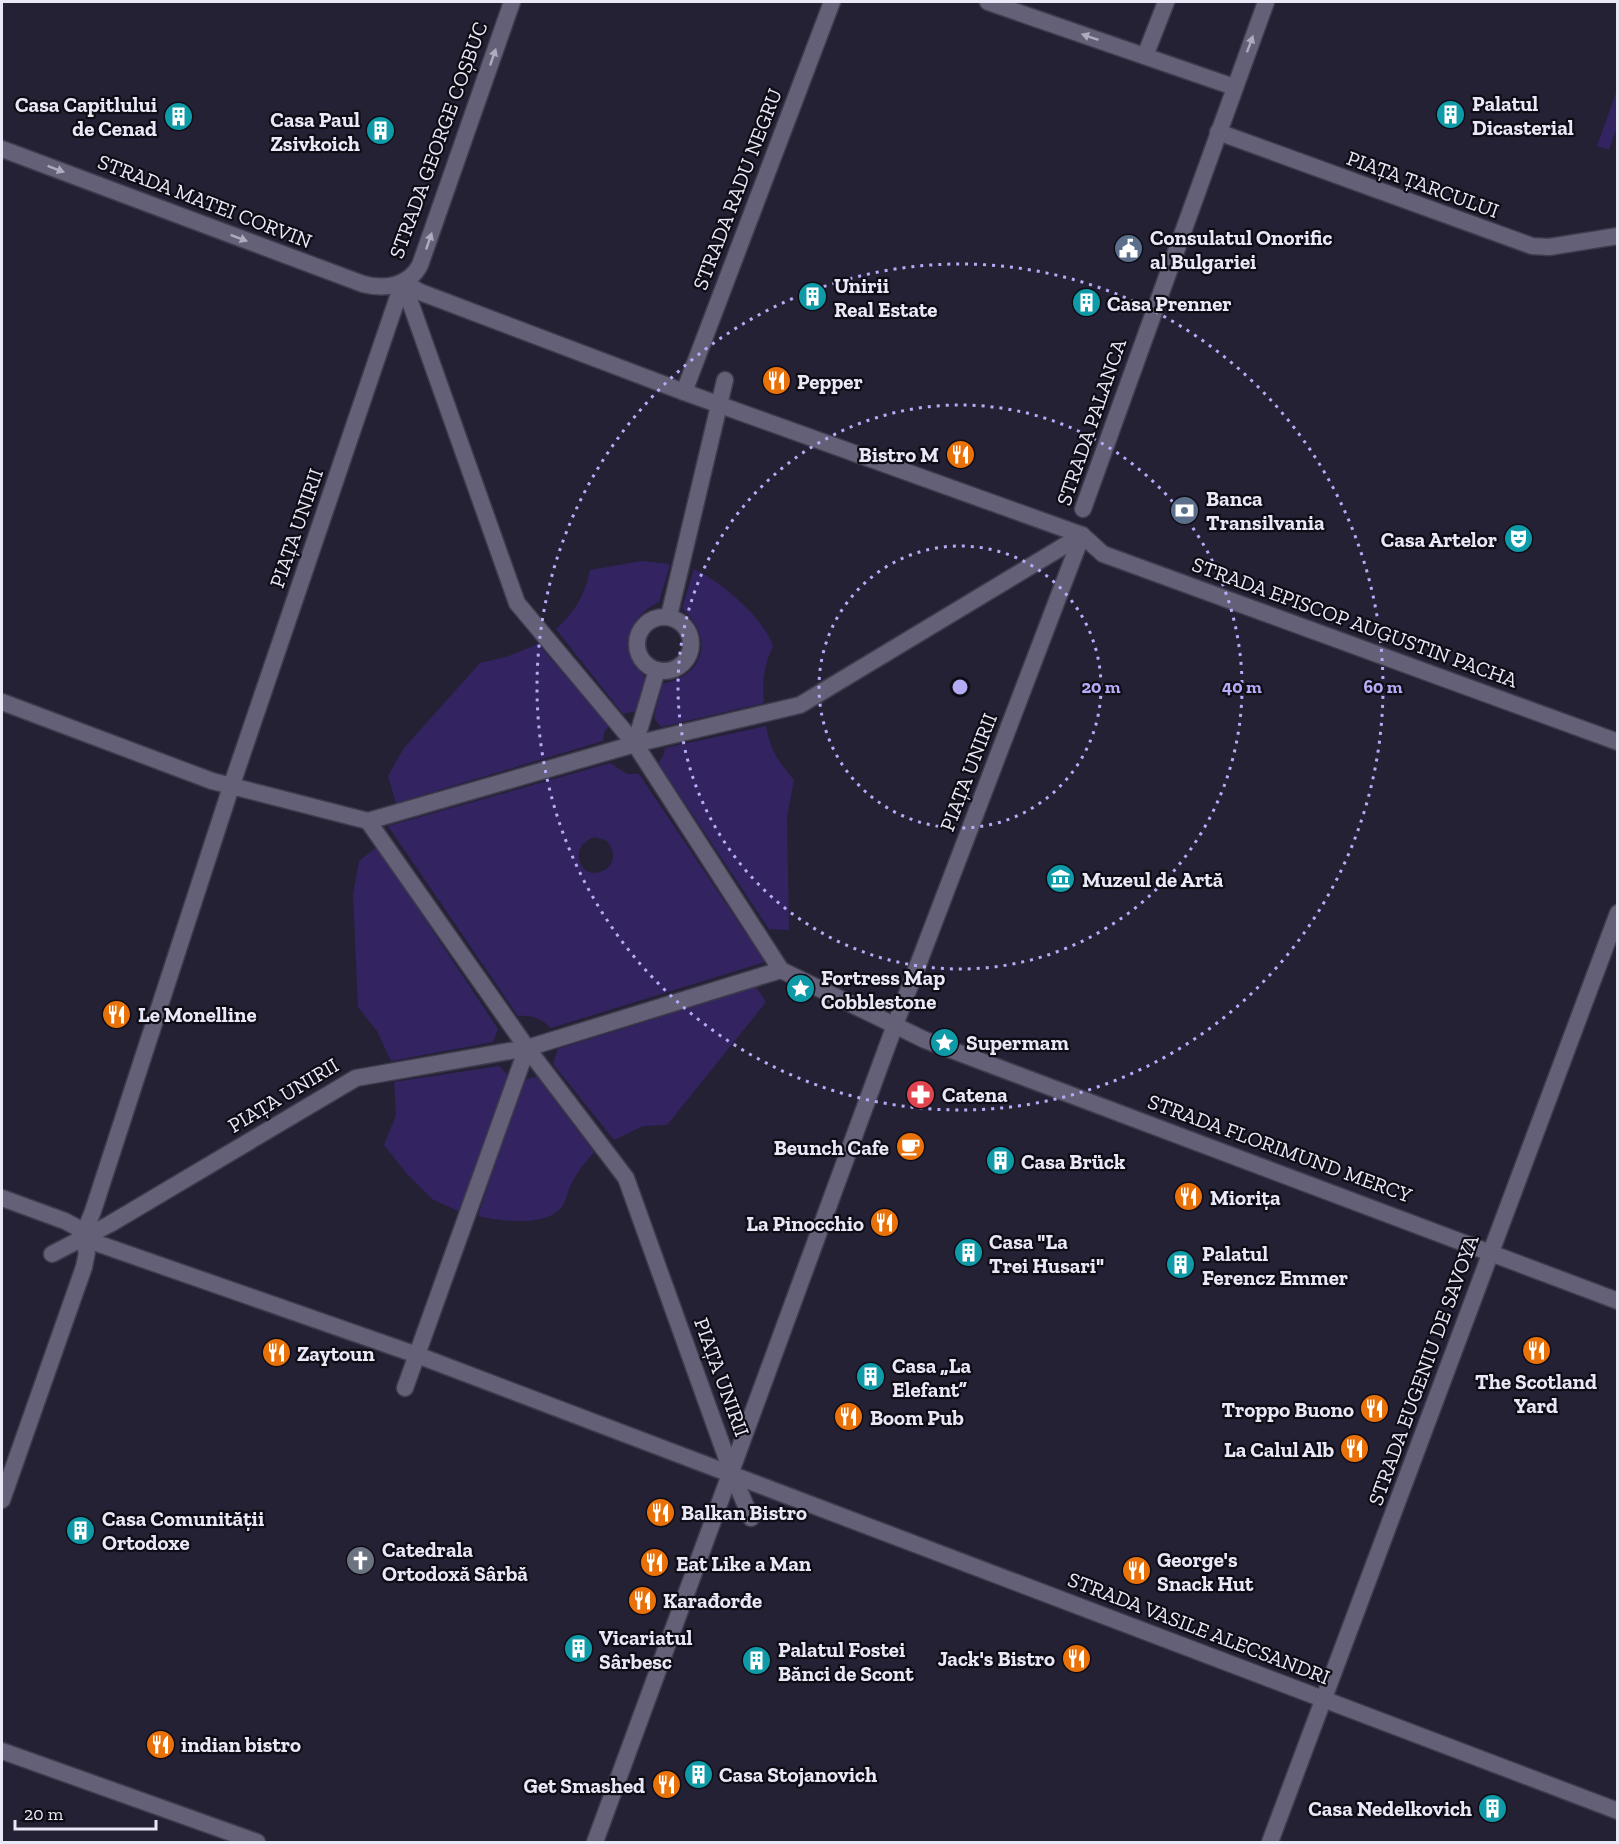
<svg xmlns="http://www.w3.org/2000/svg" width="1619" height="1844" viewBox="0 0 1619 1844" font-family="'Zilla Slab',serif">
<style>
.green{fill:#332361;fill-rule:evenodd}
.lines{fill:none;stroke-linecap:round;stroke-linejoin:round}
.pedestrian-casing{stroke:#3e3b4c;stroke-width:19}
.minor-casing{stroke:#3e3b4c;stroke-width:19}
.pedestrian{stroke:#636077;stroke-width:16}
.minor{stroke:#636077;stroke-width:16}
.oneway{fill:#adabbd}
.ring{fill:none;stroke:#b5acf8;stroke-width:3;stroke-dasharray:3 6}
.labels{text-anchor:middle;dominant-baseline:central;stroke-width:4.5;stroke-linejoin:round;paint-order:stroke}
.poi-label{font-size:21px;font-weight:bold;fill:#e9e8f6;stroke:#0e0c15;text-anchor:start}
.street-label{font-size:21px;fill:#e9e8f6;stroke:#0e0c15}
.centre{fill:#b5acf8;stroke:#0e0c15;stroke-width:3}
.ring-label{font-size:18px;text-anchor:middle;font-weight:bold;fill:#b5acf8;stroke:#0e0c15;stroke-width:4.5;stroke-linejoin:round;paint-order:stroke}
</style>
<rect width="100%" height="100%" fill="#252135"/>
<g class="green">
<path d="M1617,90V127L1609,150L1597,146Z"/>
<path d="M642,561L670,564L659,602C637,611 620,638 633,662C636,667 641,672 645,677L636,711L623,714L556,629C575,612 585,595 590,570Z"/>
<path d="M694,569C721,582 763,617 773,646C764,666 762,681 764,703L661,727L654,718L662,684C706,675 714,638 682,608Z"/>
<path d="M538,644L609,725L604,733L603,741L396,803L388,776L404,748L480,663L506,657Z"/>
<path d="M766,726C770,750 778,761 794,780L787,817L789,930L769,929L658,763L663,756L665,748Z"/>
<path d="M610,763L627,774H639L765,962L551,1028C541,1018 532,1015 518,1016L388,826ZM595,837L607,841C622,858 607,879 586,871C573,858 578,842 595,837Z"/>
<path d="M377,847L498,1029L493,1042L391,1061L377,1031L358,1007L353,894L359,861Z"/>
<path d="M756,987L766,1002L667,1125L643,1126L614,1140L553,1064L558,1049Z"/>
<path d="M499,1066L508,1075L460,1212L432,1199L407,1174L384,1145L396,1115L394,1082Z"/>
<path d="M537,1077L594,1152C584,1164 576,1173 570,1187C567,1193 566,1200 563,1205C549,1228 500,1221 478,1216L522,1080Z"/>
</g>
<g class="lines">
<defs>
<g id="pedestrian">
<path d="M1218,132L1532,246L1549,247L1618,236"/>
<path d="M403,282L420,292L684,392L1082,535L1103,554L1618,742"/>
<path d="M684,392L832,2"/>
<path d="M669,616L725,380"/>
<circle cx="664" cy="644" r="27"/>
<path d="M2,702L212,781L368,821"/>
<path d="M635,744L657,670"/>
<path d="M781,970L925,1040L1618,1301"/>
<path d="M2,1198L65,1221L78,1228L87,1252L84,1267L2,1500"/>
<path d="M82,1238L417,1355L1618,1811"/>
<path d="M82,1238L93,1211L231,787L403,282"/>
<path d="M52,1254L110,1224L356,1078L527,1048L781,970L635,744L517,603L403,282"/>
<path d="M405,1388L527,1048"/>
<path d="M751,1518L732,1473L626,1178L527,1048L368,821L635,744L800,705L1082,535"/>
<path d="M2,1751L257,1842"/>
<path d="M595,1842L895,1025L1082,535"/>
<path d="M1270,1842L1618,913"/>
</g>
<g id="minor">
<path d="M988,2L1234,87"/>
<path d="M1145,56L1166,2"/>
<path d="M2,149L363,284C385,290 409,286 420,265L512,2"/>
<path d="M1083,509L1266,2"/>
</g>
</defs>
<use href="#pedestrian" class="pedestrian-casing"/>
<use href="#minor" class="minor-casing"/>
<use href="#pedestrian" class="pedestrian"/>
<use href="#minor" class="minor"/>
</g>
<defs><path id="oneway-solid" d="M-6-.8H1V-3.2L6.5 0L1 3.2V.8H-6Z" transform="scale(1.5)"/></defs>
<g class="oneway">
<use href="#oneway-solid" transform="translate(1090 37) rotate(-161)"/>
<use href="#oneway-solid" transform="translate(1250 44) rotate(-70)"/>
<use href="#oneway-solid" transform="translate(493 57) rotate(-71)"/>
<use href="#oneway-solid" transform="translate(56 169) rotate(21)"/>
<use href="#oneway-solid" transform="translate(239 238) rotate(21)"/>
<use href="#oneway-solid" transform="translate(429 241) rotate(-71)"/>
</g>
<g class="ring">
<circle cx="960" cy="687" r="141"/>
<circle cx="960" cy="687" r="282"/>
<circle cx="960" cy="687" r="423"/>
</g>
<defs>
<symbol id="building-disc" viewBox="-11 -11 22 22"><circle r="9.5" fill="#0f9aa8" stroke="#0e0c15"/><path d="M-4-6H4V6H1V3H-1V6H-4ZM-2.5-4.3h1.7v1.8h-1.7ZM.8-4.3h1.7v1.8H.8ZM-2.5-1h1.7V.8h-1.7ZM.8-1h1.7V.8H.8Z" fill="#fff"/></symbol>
<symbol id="civic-disc" viewBox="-11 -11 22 22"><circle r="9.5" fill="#5c6f8a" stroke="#0e0c15"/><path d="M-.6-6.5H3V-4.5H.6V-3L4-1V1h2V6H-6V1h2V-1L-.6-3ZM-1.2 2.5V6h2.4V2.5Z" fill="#fff"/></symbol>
<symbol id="restaurant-disc" viewBox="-11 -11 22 22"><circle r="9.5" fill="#e8710a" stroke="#0e0c15"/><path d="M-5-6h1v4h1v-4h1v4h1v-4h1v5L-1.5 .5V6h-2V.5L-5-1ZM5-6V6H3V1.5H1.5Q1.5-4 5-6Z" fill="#fff"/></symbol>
<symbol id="bank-disc" viewBox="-11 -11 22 22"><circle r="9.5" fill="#5c6f8a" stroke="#0e0c15"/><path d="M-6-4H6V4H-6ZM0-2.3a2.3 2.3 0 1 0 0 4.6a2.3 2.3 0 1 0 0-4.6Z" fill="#fff"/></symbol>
<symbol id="theatre-disc" viewBox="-11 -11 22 22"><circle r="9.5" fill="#0f9aa8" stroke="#0e0c15"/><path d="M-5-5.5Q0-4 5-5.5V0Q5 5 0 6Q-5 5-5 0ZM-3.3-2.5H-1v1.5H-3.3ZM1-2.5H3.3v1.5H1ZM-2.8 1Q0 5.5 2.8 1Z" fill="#fff"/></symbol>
<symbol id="museum-disc" viewBox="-11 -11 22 22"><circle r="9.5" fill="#0f9aa8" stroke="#0e0c15"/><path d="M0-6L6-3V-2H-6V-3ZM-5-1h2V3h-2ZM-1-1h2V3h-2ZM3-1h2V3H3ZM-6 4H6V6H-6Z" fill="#fff"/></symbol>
<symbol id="sight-disc" viewBox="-11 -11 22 22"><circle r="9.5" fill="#0f9aa8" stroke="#0e0c15"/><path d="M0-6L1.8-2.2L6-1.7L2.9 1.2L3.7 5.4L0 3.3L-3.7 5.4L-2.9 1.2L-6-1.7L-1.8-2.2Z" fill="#fff"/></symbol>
<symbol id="pharmacy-disc" viewBox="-11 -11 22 22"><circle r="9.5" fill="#e0444e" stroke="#0e0c15"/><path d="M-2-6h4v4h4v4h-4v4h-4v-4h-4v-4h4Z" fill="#fff"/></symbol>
<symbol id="cafe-disc" viewBox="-11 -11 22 22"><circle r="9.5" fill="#e8710a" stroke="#0e0c15"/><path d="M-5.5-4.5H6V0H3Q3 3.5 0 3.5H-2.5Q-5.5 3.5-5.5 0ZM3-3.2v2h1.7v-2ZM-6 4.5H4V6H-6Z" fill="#fff"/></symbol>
<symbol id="church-disc" viewBox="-11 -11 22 22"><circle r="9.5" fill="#6b7280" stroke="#0e0c15"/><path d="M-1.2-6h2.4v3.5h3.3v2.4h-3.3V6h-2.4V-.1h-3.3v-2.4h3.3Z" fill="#fff"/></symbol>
</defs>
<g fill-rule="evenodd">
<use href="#building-disc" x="1434" y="98" width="33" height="33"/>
<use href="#building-disc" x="162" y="100" width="33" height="33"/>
<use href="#building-disc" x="364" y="114" width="33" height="33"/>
<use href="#civic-disc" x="1112" y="232" width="33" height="33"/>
<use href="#building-disc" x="796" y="280" width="33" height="33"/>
<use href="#building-disc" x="1070" y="286" width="33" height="33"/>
<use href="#restaurant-disc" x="760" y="364" width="33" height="33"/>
<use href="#restaurant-disc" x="944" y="438" width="33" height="33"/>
<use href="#bank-disc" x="1168" y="494" width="33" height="33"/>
<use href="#theatre-disc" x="1502" y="522" width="33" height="33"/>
<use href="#museum-disc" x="1044" y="862" width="33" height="33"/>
<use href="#sight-disc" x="784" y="972" width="33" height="33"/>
<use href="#restaurant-disc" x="100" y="998" width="33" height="33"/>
<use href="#sight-disc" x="928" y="1026" width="33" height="33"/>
<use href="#pharmacy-disc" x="904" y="1078" width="33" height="33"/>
<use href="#cafe-disc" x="894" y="1130" width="33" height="33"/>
<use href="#building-disc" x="984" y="1144" width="33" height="33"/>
<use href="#restaurant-disc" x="1172" y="1180" width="33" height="33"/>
<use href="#restaurant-disc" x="868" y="1206" width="33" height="33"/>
<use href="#building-disc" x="952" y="1236" width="33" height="33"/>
<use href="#building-disc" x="1164" y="1248" width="33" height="33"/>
<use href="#restaurant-disc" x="1520" y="1334" width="33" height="33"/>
<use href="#restaurant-disc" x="260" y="1336" width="33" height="33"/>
<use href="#building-disc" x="854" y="1360" width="33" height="33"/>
<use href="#restaurant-disc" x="1358" y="1392" width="33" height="33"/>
<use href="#restaurant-disc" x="832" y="1400" width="33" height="33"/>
<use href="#restaurant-disc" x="1338" y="1432" width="33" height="33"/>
<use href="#restaurant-disc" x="644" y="1496" width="33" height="33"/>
<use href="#building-disc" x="64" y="1514" width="33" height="33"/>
<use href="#church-disc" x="344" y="1544" width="33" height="33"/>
<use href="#restaurant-disc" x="638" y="1546" width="33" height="33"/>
<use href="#restaurant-disc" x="1120" y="1554" width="33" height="33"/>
<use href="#restaurant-disc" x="626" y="1584" width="33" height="33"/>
<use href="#building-disc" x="562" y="1632" width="33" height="33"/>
<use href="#restaurant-disc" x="1060" y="1642" width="33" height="33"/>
<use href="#building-disc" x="740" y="1644" width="33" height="33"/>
<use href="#restaurant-disc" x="144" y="1728" width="33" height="33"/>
<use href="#building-disc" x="682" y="1758" width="33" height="33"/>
<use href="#restaurant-disc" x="650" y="1768" width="33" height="33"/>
<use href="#building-disc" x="1476" y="1792" width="33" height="33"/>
</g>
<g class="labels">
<g class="poi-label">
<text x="1472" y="103">Palatul<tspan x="1472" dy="24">Dicasterial</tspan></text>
<text x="157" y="104" text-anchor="end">Casa Capitlului<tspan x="157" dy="24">de Cenad</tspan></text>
<text x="360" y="119" text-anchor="end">Casa Paul<tspan x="360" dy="24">Zsivkoich</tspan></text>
<text x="1150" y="237">Consulatul Onorific<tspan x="1150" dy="24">al Bulgariei</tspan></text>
<text x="834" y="285">Unirii<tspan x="834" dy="24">Real Estate</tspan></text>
<text x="1107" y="303">Casa Prenner</text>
<text x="797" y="381">Pepper</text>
<text x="939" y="454" text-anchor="end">Bistro M</text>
<text x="1206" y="498">Banca<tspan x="1206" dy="24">Transilvania</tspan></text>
<text x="1497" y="539" text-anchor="end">Casa Artelor</text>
<text x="1082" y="879">Muzeul de Artă</text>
<text x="821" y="977">Fortress Map<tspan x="821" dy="24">Cobblestone</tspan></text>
<text x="138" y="1014">Le Monelline</text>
<text x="966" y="1042">Supermam</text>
<text x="942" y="1094">Catena</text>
<text x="889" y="1147" text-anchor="end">Beunch Cafe</text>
<text x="1021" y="1161">Casa Brück</text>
<text x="1210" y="1197">Miorița</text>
<text x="864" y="1223" text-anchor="end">La Pinocchio</text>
<text x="989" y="1241">Casa "La<tspan x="989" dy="24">Trei Husari"</tspan></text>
<text x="1202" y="1253">Palatul<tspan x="1202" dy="24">Ferencz Emmer</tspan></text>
<text x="297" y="1353">Zaytoun</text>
<text x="892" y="1365">Casa „La<tspan x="892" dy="24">Elefant”</tspan></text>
<text x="1536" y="1381" text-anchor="middle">The Scotland<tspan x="1536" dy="24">Yard</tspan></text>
<text x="1354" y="1409" text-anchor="end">Troppo Buono</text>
<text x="870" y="1417">Boom Pub</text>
<text x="1334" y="1449" text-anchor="end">La Calul Alb</text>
<text x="681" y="1512">Balkan Bistro</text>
<text x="102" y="1518">Casa Comunității<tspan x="102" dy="24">Ortodoxe</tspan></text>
<text x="382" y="1549">Catedrala<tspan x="382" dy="24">Ortodoxă Sârbă</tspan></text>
<text x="1157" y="1559">George's<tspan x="1157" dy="24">Snack Hut</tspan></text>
<text x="676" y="1563">Eat Like a Man</text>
<text x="663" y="1600">Karađorđe</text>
<text x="599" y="1637">Vicariatul<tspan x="599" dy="24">Sârbesc</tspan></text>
<text x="778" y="1649">Palatul Fostei<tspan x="778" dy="24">Bănci de Scont</tspan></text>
<text x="1055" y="1658" text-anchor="end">Jack's Bistro</text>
<text x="181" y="1744">indian bistro</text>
<text x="719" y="1774">Casa Stojanovich</text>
<text x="645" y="1785" text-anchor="end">Get Smashed</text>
<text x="1472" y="1808" text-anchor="end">Casa Nedelkovich</text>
</g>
<g class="street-label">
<text transform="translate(438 140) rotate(-70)">STRADA GEORGE COȘBUC</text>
<text transform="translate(1423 184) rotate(20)">PIAȚA ȚARCULUI</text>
<text transform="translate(737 189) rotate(-69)">STRADA RADU NEGRU</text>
<text transform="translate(205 201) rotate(21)">STRADA MATEI CORVIN</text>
<text transform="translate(1091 422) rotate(-71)">STRADA PALANCA</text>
<text transform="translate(296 528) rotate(-71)">PIAȚA UNIRII</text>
<text transform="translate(1355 622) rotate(20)">STRADA EPISCOP AUGUSTIN PACHA</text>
<text transform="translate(968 772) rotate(-69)">PIAȚA UNIRII</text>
<text transform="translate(283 1095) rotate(-31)">PIAȚA UNIRII</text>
<text transform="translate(1280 1148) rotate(20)">STRADA FLORIMUND MERCY</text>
<text transform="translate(1423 1370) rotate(-70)">STRADA EUGENIU DE SAVOYA</text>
<text transform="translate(722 1377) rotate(70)">PIAȚA UNIRII</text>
<text transform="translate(1199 1628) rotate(21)">STRADA VASILE ALECSANDRI</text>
</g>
</g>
<circle cx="960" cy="687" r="9" class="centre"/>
<g class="ring-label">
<text x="1101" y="693">20 m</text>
<text x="1242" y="693">40 m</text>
<text x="1383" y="693">60 m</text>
</g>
<rect width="1619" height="1844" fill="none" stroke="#e9e8f6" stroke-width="6"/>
<path d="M15 1820v9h141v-9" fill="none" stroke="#e9e8f6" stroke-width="3"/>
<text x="24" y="1820" font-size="18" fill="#e9e8f6" stroke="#0e0c15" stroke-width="4.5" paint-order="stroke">20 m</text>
</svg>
